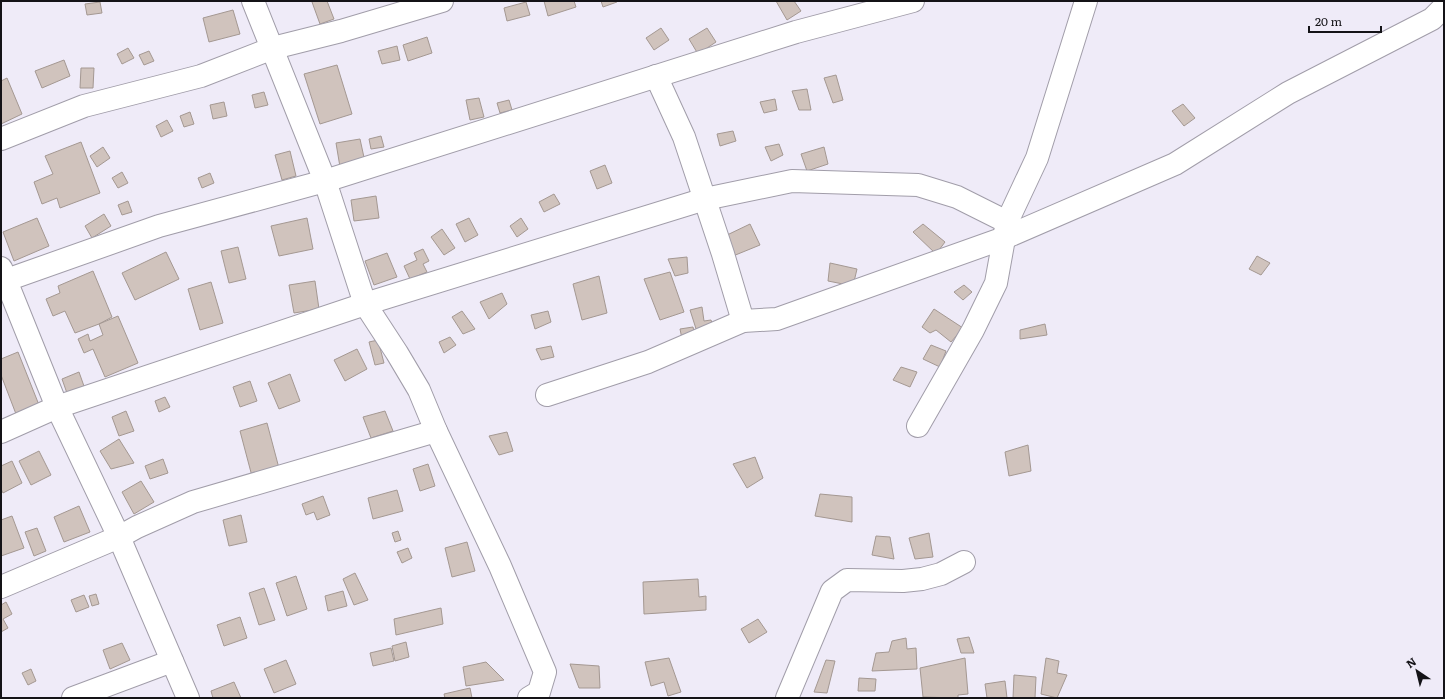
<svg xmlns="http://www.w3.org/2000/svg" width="1445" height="699" viewBox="0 0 1445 699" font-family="Literata,serif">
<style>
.building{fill:#d0c3bd;stroke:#a49892}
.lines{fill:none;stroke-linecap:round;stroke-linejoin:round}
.street-casing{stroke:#a19da9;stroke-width:24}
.street{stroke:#fff;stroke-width:22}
</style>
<rect width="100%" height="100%" fill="#efebf8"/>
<g class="building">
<path d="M315,1H327L334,19L320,24L312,2Z"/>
<path d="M544,1H574L576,7L548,16Z"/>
<path d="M601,1H616L617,2L603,7Z"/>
<path d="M776,1H794L801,11L787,20Z"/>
<path d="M100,2L102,13L87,15L85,4Z"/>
<path d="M526,2L530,15L507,21L504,8Z"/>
<path d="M233,10L240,34L209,42L203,18Z"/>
<path d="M661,28L669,40L654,50L646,38Z"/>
<path d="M707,28L716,42L698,54L689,39Z"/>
<path d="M427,37L432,53L408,61L403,45Z"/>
<path d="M397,46L400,60L382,64L378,51Z"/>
<path d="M128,48L134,58L122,64L117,54Z"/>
<path d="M149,51L154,61L144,65L139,55Z"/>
<path d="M64,60L70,76L42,88L35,71Z"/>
<path d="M337,65L352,114L320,124L304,74Z"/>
<path d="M81,68H94L93,88H80Z"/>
<path d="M836,75L843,100L833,103L824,78Z"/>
<path d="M7,78L22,114L1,124V81Z"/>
<path d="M807,89L811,110H799L792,91Z"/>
<path d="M264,92L268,105L255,108L252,95Z"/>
<path d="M479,98L484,117L470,120L466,100Z"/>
<path d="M775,99L777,110L764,113L760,102Z"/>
<path d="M509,100L512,110L500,113L497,103Z"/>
<path d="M224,102L227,116L213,119L210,105Z"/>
<path d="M1183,104L1195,118L1184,126L1172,111Z"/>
<path d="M190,112L194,124L184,127L180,116Z"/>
<path d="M167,120L173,131L161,137L156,126Z"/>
<path d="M733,131L736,141L720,146L717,134Z"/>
<path d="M381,136L384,147L371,149L369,139Z"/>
<path d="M360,139L365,162L340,167L336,143Z"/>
<path d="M81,142L100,193L60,208L57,198L42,204L34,182L53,174L45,156Z"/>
<path d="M779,144L783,155L771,161L765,147Z"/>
<path d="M103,147L110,158L97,167L90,156Z"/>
<path d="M824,147L828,164L807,171L801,154Z"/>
<path d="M290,151L296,176L282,180L275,155Z"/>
<path d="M605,165L612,183L597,189L590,171Z"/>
<path d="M122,172L128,183L118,188L112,178Z"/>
<path d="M210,173L214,183L202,188L198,178Z"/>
<path d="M554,194L560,204L544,212L539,202Z"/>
<path d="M376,196L379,218L354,221L351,200Z"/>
<path d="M128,201L132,212L122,215L118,205Z"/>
<path d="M104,214L111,226L92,238L85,226Z"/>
<path d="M37,218L49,246L14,261L3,232Z"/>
<path d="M307,218L313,249L279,256L271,226Z"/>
<path d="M469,218L478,235L465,242L456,224Z"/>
<path d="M521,218L528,229L517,237L510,226Z"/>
<path d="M750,224L760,245L733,256L725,236Z"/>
<path d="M923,224L945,242L936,254L913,232Z"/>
<path d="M442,229L455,248L444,255L431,237Z"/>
<path d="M238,247L246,279L229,283L221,251Z"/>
<path d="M423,249L429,261L423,264L427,272L410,279L404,266L417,260L414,253Z"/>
<path d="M166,252L179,279L135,300L122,273Z"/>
<path d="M387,253L397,277L374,285L365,261Z"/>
<path d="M1257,256L1270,263L1261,275L1249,269Z"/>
<path d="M687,257L688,273L675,276L668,259Z"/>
<path d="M830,263L857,269L853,286L828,281Z"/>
<path d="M93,271L112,317L99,324L75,333L65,311L53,316L46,299L60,293L58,286Z"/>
<path d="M670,272L684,312L660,320L644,279Z"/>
<path d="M599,276L607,313L582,320L573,284Z"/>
<path d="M315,281L319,309L294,313L289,285Z"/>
<path d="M211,282L223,323L200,330L188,289Z"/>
<path d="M964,285L972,292L963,300L954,292Z"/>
<path d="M502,293L507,304L489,319L480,302Z"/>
<path d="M702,307L704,321L711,320L714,329L698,335L690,310Z"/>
<path d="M934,309L963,328L951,342L936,330L930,333L922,327Z"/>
<path d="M462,311L475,329L463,334L452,317Z"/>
<path d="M548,311L551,322L535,329L531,315Z"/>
<path d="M118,316L138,363L105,377L93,349L84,353L78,339L88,334L90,341L103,335L99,324Z"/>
<path d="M1045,324L1047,335L1020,339V330Z"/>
<path d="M693,327L696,340L683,344L680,329Z"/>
<path d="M450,337L456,345L444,353L439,342Z"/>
<path d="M378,340L384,363L375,365L369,342Z"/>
<path d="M931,345L946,351L940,367L923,359Z"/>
<path d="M551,346L554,357L541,360L536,349Z"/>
<path d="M357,349L367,369L345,381L334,360Z"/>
<path d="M18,352L39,405L16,414L1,375V359Z"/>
<path d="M901,367L917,372L910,387L893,380Z"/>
<path d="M79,372L85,389L68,396L62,379Z"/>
<path d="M290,374L300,401L279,409L268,383Z"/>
<path d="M250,381L257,401L240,407L233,387Z"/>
<path d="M165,397L170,407L159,412L155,401Z"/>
<path d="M126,411L134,431L119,436L112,417Z"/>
<path d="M385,411L393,431L371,438L363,417Z"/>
<path d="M267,423L280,472L253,480L240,431Z"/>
<path d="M507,432L513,451L499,455L489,436Z"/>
<path d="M119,439L134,463L111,469L100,451Z"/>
<path d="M1028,445L1031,471L1009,476L1005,452Z"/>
<path d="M39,451L51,475L31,485L19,461Z"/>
<path d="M755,457L763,478L747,488L733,464Z"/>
<path d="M163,459L168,473L150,479L145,466Z"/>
<path d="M12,461L22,483L3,493L1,489V466Z"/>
<path d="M428,464L435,486L420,491L413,469Z"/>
<path d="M141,481L154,502L134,514L122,492Z"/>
<path d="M397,490L403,511L373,519L368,498Z"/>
<path d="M820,494L852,497V522L815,516Z"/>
<path d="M323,496L330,515L317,520L314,512L306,515L302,504Z"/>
<path d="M79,506L90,532L64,542L54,517Z"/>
<path d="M241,515L247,542L229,546L223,520Z"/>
<path d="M12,516L24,548L1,556V520Z"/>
<path d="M37,528L46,551L34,556L25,532Z"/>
<path d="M398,531L401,540L395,542L392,533Z"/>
<path d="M929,533L933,557L915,559L909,538Z"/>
<path d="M876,536L890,537L894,559L872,555Z"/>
<path d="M467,542L475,571L452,577L445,548Z"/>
<path d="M408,548L412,558L402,563L397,552Z"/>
<path d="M355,573L368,600L354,605L343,579Z"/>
<path d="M296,576L307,609L287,616L276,583Z"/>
<path d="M698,579L699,597L706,596V610L644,614L643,582Z"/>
<path d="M264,588L275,620L259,625L249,593Z"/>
<path d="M343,591L347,606L328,611L325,596Z"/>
<path d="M96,594L99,604L92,606L89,596Z"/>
<path d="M84,595L89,607L76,612L71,600Z"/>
<path d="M6,602L12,614L3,619L8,628L1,632V605Z"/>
<path d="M441,608L443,624L396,635L394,619Z"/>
<path d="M240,617L247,638L224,646L217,625Z"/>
<path d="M758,619L767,632L749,643L741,629Z"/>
<path d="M969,637L974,653H961L957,639Z"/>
<path d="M906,638L907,649L916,648L917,669L872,671L876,653L889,652L892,641Z"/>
<path d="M406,642L409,657L395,661L392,646Z"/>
<path d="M122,643L130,660L110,669L103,650Z"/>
<path d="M391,648L394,661L373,666L370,653Z"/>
<path d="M669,658L681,692L668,696L664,682L651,686L645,662Z"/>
<path d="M965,658L968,694L958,695V698L923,697L920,668Z"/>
<path d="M1046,658L1059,661L1057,673L1067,675L1057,698L1041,694Z"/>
<path d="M286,660L296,684L274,693L264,669Z"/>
<path d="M826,660L835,661L827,693L814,692Z"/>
<path d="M486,662L504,680L466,686L463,667Z"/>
<path d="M570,664L599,666L600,688H579Z"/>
<path d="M31,669L36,681L28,685L22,673Z"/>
<path d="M1014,675L1036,677L1035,698H1013Z"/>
<path d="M859,678L876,679L875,691H858Z"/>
<path d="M1005,681L1007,698H987L985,684Z"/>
<path d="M234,682L241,698H213L211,691Z"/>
<path d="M470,688L472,698H445L444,694Z"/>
</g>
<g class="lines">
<defs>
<g id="street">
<path d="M253,1L325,181L365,304L397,353L419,390L436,431L500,566L545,672L539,692L529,698"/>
<path d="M656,76L684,137L723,254L743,321"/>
<path d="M1,139L84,106L201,76L273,48L341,31L442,1"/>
<path d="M1,268L57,407L119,537L188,698"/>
<path d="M1,282L159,226L325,181L796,32L913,1"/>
<path d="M547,395L648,362L743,321L777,319L1004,238L1175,164L1288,93L1432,19L1444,7"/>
<path d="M918,426L973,330L996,283L1007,222L1037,158L1086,1"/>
<path d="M1,432L57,407L365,304L705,199L792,181L918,185L957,197L1007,222"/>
<path d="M1,587L119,537L137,527L193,502L436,431"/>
<path d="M73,698L172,661"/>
<path d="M787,698L832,591L847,580L903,581L922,579L941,574L964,562"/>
</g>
</defs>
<use href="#street" class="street-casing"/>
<use href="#street" class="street"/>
</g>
<rect width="1445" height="699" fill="none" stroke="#141317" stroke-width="4"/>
<g transform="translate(1417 671) rotate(325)" stroke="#efebf8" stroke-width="3" paint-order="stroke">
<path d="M0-3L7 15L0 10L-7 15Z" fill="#141317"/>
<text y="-6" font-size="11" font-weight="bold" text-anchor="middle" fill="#141317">N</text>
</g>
<path d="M1309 26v6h72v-6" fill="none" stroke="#141317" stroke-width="2"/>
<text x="1315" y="26" font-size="12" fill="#141317" stroke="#efebf8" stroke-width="3" paint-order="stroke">20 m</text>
</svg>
